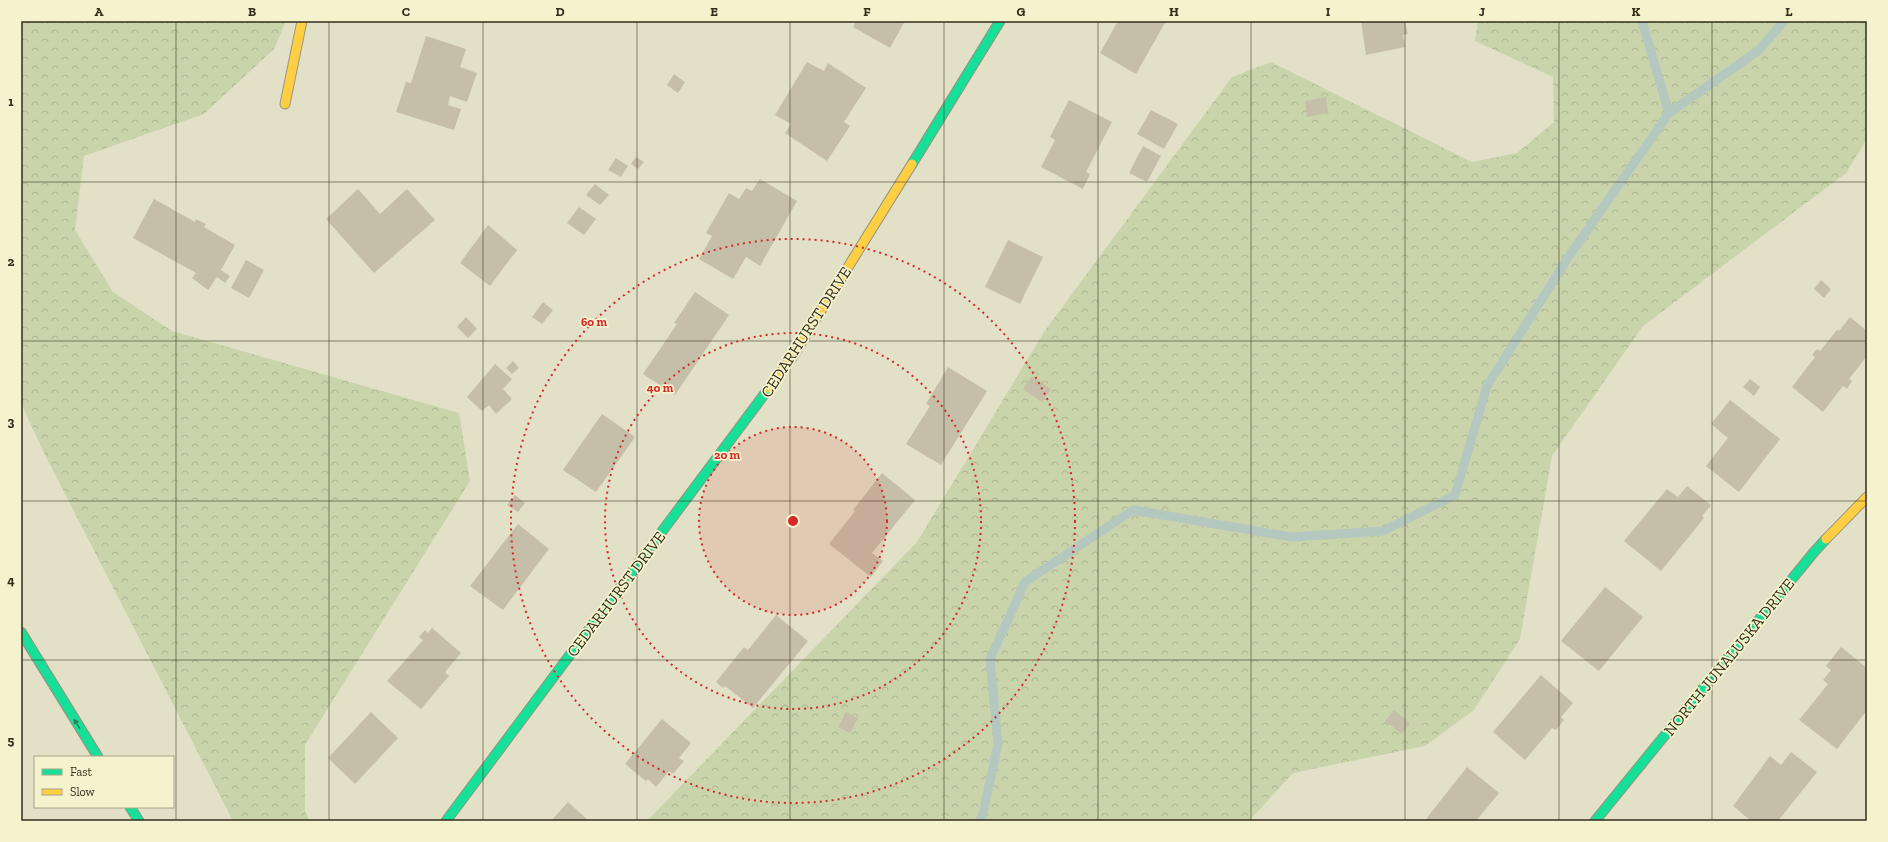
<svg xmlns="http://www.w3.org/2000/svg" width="1888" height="842" viewBox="0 0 1888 842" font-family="'Zilla Slab',serif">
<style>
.forest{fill:url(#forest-crowns)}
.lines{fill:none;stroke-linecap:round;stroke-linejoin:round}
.stream{stroke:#b4c8c0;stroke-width:9}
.building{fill:#c5bfa9}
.fast-casing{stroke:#969382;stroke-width:11}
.slow-casing{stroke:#969382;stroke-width:11}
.fast{stroke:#16e098;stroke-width:9}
.slow{stroke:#ffcf43;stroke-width:9}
.oneway{fill:#25865a}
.grid{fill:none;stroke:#342d1b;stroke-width:1;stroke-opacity:0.55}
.ring{fill:none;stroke:#d62828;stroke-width:2;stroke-dasharray:2 4}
.labels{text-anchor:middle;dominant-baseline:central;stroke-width:3.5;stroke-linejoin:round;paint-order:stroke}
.street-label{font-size:16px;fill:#342d1b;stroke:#f5f3cd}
.centre{fill:#d62828;stroke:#f5f3cd;stroke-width:2}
.ring-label{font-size:12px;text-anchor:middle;font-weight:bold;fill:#d62828;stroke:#f5f3cd;stroke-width:3.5;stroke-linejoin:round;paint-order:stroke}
.neatline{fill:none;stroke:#342d1b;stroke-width:1.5}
.grid-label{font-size:13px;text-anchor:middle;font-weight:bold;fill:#342d1b}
</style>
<defs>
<pattern id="forest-crowns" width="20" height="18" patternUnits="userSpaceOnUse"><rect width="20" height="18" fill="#c9d4aa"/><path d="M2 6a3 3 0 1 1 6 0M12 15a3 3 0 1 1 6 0" fill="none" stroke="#adb692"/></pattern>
</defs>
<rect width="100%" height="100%" fill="#e2e1c8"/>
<g class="forest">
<path d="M21,21H286L274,49L204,114L84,156L75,230L113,292L172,331L459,413L470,481L305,745V812L310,821H233L45,455L21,403Z"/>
<path d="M1478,21H1867V139L1846,173L1643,326L1552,456L1520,639L1474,710L1425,746L1293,773L1249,821H647L917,542L1044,332L1232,77L1271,62L1472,162L1517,153L1554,122L1553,77L1475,41Z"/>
</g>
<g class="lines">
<g class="stream">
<path d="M1642,21L1669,113"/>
<path d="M979,821L982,818L998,744L990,659L1025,582L1133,510L1292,537L1383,531L1455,495L1487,386L1569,256L1669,113L1759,50L1784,21"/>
</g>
</g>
<g class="building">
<path d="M856,21H905L890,48L853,27Z"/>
<path d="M1118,21H1166L1136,74L1100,53Z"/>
<path d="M1361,21H1405L1408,34L1403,35L1405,47L1366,55Z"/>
<path d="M426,36L466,49L460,67L477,73L467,102L450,96L448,105L461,109L454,130L396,112L406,82L411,83Z"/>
<path d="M807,62L824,71L828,63L866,88L844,122L850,126L827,161L785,133L791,124L775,115Z"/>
<path d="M674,74L685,82L678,93L667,85Z"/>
<path d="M1326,97L1328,113L1307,117L1305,101Z"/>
<path d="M1069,100L1112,122L1086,172L1090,174L1083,189L1041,167L1055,140L1050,137Z"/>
<path d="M1151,110L1178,124L1164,149L1137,134Z"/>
<path d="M1143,146L1161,156L1147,182L1129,173Z"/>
<path d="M636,157L644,162L638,169L631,164Z"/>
<path d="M616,158L628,166L621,177L608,170Z"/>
<path d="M760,179L797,201L760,266L746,257L733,279L699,259L712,236L706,233L729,193L739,199L746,188L752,191Z"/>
<path d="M595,184L609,195L600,205L586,195Z"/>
<path d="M358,189L380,214L407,189L435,220L374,273L326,219Z"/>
<path d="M154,199L195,222L196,219L206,224L204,227L235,245L221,270L230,276L225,283L217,277L208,290L192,278L196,273L133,238Z"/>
<path d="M579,207L596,219L584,235L567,223Z"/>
<path d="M488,225L517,250L490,286L460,263Z"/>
<path d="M1008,240L1043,257L1020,304L985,287Z"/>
<path d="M246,260L264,270L249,298L231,288Z"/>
<path d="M1821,280L1831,289L1824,298L1814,289Z"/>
<path d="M695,292L729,315L675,395L643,374L677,324L674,323Z"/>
<path d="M543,302L553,310L542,324L532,317Z"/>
<path d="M466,317L477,329L468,338L457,327Z"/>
<path d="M1850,317L1867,331V356L1849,379L1852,381L1847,389L1843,386L1823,412L1792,387L1815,357L1812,355L1817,349L1820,351L1837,330L1839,331Z"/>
<path d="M513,361L519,368L512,374L506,368Z"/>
<path d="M495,364L512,379L503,389L512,399L496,414L489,405L482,411L467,397Z"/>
<path d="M948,367L987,391L941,465L906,444L930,406L926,404Z"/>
<path d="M1032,376L1051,389L1042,402L1023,389Z"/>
<path d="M1750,379L1760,387L1754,396L1743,387Z"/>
<path d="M1730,400L1780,439L1739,492L1706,466L1728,438L1711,424Z"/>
<path d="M602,414L635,437L596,492L563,470Z"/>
<path d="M882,473L915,500L872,553L883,561L871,577L829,544L855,511L853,510Z"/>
<path d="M1687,486L1711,505L1702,516L1704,518L1661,571L1624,541L1667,489L1678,497Z"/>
<path d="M515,495L525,503L518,512L507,505Z"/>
<path d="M518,524L549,549L503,610L470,586Z"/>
<path d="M1605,587L1643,617L1599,671L1561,641Z"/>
<path d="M776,615L808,641L753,708L725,686L723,688L716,682L744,647L748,650Z"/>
<path d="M432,628L461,653L445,672L449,676L421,709L387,681L423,640L419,637L425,630L428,633Z"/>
<path d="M1841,647L1867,668V710L1837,749L1799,720L1828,684L1823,680L1831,670L1826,666Z"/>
<path d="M1541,675L1573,703L1561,717L1564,720L1556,730L1552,728L1525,760L1493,732Z"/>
<path d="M1394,710L1410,723L1402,734L1385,721Z"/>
<path d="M371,712L398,738L355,784L328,758Z"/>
<path d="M846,712L858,718L850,733L838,727Z"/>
<path d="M662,719L691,743L679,758L684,761L673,774L669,771L656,787L648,779L646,781L625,764Z"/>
<path d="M1791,752L1817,772L1778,821H1751L1733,806L1770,756L1781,765Z"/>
<path d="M1467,767L1499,793L1476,821H1428L1426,819Z"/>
<path d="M568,802L589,821H551Z"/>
</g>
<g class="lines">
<defs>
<g id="fast">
<path d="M912,164L1000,21"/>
<path d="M21,632L98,757"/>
<path d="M130,807L139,821"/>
<path d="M446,821L769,388"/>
<path d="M1595,821L1814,552L1826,539"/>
</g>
<g id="slow">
<path d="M285,104L302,21"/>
<path d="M769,388L791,359L912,164"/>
<path d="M1826,539L1867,497"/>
</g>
</defs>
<use href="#fast" class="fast-casing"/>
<use href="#slow" class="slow-casing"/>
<use href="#fast" class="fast"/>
<use href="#slow" class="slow"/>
</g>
<defs><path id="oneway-solid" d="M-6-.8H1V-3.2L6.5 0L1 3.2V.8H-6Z"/></defs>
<use class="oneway" href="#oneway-solid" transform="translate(77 724) rotate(-122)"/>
<path class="grid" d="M176,21V821M329,21V821M483,21V821M637,21V821M790,21V821M944,21V821M1098,21V821M1251,21V821M1405,21V821M1559,21V821M1712,21V821M21,182H1867M21,341H1867M21,501H1867M21,660H1867"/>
<circle cx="793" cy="521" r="94" fill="#d62828" fill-opacity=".12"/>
<g class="ring">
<circle cx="793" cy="521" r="94"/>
<circle cx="793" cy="521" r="188"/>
<circle cx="793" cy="521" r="282"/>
</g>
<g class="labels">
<g class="street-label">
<text transform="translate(806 332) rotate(-57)">CEDARHURST DRIVE</text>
<text transform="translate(616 594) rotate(-53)">CEDARHURST DRIVE</text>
<text transform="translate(1729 657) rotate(-51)">NORTH JUNALUSKA DRIVE</text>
</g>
</g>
<circle cx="793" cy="521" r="6" class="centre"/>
<g class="ring-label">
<text x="594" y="326">60 m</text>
<text x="660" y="392">40 m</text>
<text x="727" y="459">20 m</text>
</g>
<rect width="1888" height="842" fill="none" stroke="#f5f3cd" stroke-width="44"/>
<rect x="34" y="756" width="140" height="52" fill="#f5f3cd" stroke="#a8a486"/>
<rect x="42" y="769" width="20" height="6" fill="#16e098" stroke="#a8a486"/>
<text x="70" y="776" font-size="12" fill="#342d1b">Fast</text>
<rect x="42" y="789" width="20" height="6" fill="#ffcf43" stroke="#a8a486"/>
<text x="70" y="796" font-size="12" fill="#342d1b">Slow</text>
<rect x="22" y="22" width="1844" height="798" class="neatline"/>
<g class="grid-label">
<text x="99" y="16">A</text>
<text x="252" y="16">B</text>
<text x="406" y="16">C</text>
<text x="560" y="16">D</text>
<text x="714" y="16">E</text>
<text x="867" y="16">F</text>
<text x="1021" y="16">G</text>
<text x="1174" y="16">H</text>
<text x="1328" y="16">I</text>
<text x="1482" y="16">J</text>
<text x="1636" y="16">K</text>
<text x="1789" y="16">L</text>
<text x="11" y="106">1</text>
<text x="11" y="266">2</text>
<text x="11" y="426">3</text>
<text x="11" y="585">4</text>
<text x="11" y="745">5</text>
</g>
</svg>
